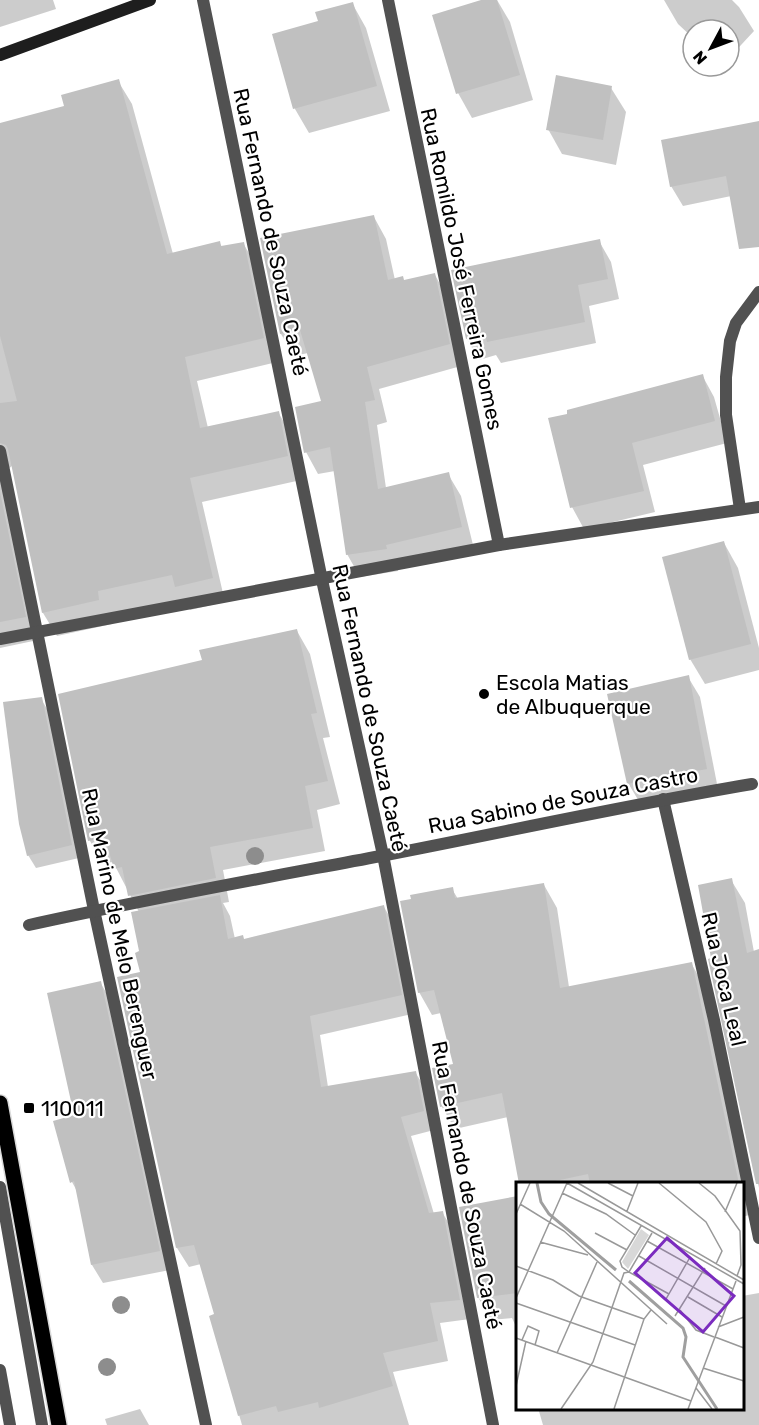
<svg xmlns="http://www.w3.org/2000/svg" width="759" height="1425" viewBox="0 0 759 1425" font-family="Rubik,sans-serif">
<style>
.shadow{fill:#0003}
.building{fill:#c0c0c0}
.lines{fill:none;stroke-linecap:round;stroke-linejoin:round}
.primary-casing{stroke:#dbdbdb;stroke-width:18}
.pedestrian{stroke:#515151;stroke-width:12}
.minor{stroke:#515151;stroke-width:12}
.secondary{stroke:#1e1e1e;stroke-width:12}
.primary{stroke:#000;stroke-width:15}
.tree{fill:#8d8d8d}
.poi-dot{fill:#000;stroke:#fff;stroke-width:2}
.labels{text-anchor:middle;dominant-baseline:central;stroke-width:4.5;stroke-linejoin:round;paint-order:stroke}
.street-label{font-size:21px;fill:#000;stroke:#fff}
.poi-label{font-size:21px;fill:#000;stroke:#fff;text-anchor:start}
.inset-river{fill:none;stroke:#9f9f9f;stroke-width:3}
.inset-road{fill:none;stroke:#999;stroke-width:1.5}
.view{fill:#7b2cbf;fill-opacity:0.15;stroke:#7b2cbf;stroke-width:3}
.inset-edge{fill:none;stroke:#000;stroke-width:3}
</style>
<rect width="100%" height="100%" fill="#fff"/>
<g class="shadow">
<path d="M0,0H53L56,9L0,27Z"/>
<path d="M486,0H497L510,22L533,100L472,118L458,93Z"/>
<path d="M664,0H732L739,7L754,31L729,58V30H693V38L678,24Z"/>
<path d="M352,3L366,28L390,111L309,133L295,109L274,35L320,22Z"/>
<path d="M118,81L132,104L173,254L219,242L222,247L243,243L257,267L277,362L197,381L208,428L278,412L292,436L301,480L202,502L225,602L190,610L184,599L110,615L112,624L57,636L43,613L13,465L5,472L38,640L0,648V125L65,108Z"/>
<path d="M611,88L626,112L616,165L562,154L548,129Z"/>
<path d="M759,122V200L736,195L683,206L671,186Z"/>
<path d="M374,217L386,239L395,280L404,282L435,275L447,297L461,366L379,389L387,422L377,425L386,488L448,474L461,496L474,549L398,567V571L360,577L347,554L335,471L318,474L306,452L322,402L308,353L294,356L281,334L262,239Z"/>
<path d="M599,241L611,262L619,299L589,306L596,343L501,363L496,355L479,360L467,339L453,271Z"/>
<path d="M702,375L714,397L727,443L643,465L655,512L584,529L572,507L569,415Z"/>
<path d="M724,543L738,568L759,648V670L705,684L690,659Z"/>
<path d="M297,631L310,654L330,737L323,738L340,804L317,810L325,851L223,870L229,902L223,903L230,916L235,939L244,940L384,907L395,926L412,1014L320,1035L328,1087L415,1072L427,1091L434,1130L411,1136L434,1214L442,1212L454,1232L470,1319L440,1323L448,1361L393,1372L409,1425H242L211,1317L216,1315L201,1264L189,1267L177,1248L142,973L139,912L113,862L103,864L90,841L60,695L203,661Z"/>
<path d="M688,677L700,697L718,789L640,803L628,783Z"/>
<path d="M41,699L49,712L79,858L36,868L28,855Z"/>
<path d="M731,880L745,903L754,952L759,951V1188L710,960L712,959Z"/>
<path d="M544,885L557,908L569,987L691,963L704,986L753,1214L742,1217V1184H521L508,1117L455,1129L442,1107L434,1069L455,1065L441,1013L432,1015L419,992L452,889L458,899Z"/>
<path d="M100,982L111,1001L170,1270L103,1283L92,1265L78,1193L72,1182L76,1116Z"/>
<path d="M518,1197V1331L512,1318L491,1320L478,1297Z"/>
<path d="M759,1293V1425H543L538,1408H742V1296Z"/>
<path d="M140,1409L149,1425H107L105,1419Z"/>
</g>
<g class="building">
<path d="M481,0H497L520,75L456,94L432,15Z"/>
<path d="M353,2L377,86L293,109L272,34L318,21L315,12Z"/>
<path d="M556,75L612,86L603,140L546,130Z"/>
<path d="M119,79L167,254L220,241L221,246L244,242L264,338L185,357L200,428L279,411L288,456L190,478L213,578L175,587L172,575L98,591L99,600L42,613L8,449L6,445L0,443V403L17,401L0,336V123L64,106L61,95Z"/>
<path d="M759,121V247L739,249L726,176L670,187L661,140Z"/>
<path d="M374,215L388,280L403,276L404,280L435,273L450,344L367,367L375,400L365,402L378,489L449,472L462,527L386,545L387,549L346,555L330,447L304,453L295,407L321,401L300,330L280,334L260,238Z"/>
<path d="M600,239L608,279L578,285L585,322L487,342L485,334L466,339L451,270Z"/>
<path d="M703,374L715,421L632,443L644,491L570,508L548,418L567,414V410Z"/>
<path d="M0,492L26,617L0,622Z"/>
<path d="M724,541L751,644L689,660L662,557Z"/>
<path d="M297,629L317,713L311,714L328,781L305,786L313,828L210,847L216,878L128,896L122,867L114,869L105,838L88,841L58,694L202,660L199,650Z"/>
<path d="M689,675L707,769L627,784L607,694Z"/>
<path d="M42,697L72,845L27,856L19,824L3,702Z"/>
<path d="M732,878L747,953L759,949V1184H756L708,959L711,958L698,885Z"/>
<path d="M544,883L560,988L692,962L739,1184H590L588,1174L541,1184H519L502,1093L440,1107L432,1068L453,1064L434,990L418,993L400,901L411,899L410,895L453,887L455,898Z"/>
<path d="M220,895L228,939L243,935L244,939L384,905L402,995L310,1016L321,1087L416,1071L424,1111L401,1117L429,1213L443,1211L460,1300L430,1303L438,1341L383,1353L393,1386L319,1408L318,1402L278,1412L276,1406L238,1416L209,1316L214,1314L194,1245L176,1248L117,977L140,972L135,953L139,951L131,912Z"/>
<path d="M101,981L160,1251L91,1265L74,1181L70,1183L53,1121L74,1115L47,993Z"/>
<path d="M518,1196V1293L477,1298L459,1207Z"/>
</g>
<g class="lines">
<defs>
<path id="primary" d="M0,1103L59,1425"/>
</defs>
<use href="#primary" class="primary-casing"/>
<g class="pedestrian">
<path d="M0,1187L42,1425"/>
<path d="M0,1370L10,1425"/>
</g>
<g class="minor">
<path d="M203,0L322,580L383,855L493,1425"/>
<path d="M388,0L499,545"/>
<path d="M0,451L94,910L206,1425"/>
<path d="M740,509L726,415V377L730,341L736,323L759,292"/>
<path d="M0,639L499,545L759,507"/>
<path d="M663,799L714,1020L759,1238"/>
<path d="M29,925C146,899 264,878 381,856C505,832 627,805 752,784"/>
</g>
<path class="secondary" d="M0,55L150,0"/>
<use href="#primary" class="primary"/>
</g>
<g class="tree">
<circle cx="255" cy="856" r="9"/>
<circle cx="121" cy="1305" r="9"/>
<circle cx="107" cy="1367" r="9"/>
</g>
<g class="poi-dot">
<circle cx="484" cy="694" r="6"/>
<rect x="23" y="1102" width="12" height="12" rx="3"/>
</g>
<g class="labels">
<g class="street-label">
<text transform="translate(271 232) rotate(78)">Rua Fernando de Souza Caeté</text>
<text transform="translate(462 269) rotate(78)">Rua Romildo José Ferreira Gomes</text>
<text transform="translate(370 708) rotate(78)">Rua Fernando de Souza Caeté</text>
<text transform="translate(563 800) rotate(-11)">Rua Sabino de Souza Castro</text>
<text transform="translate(120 934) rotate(78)">Rua Marino de Melo Berenguer</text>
<text transform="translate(724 979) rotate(77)">Rua Joca Leal</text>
<text transform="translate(467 1185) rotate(79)">Rua Fernando de Souza Caeté</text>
</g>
<g class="poi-label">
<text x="496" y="682">Escola Matias<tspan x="496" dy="24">de Albuquerque</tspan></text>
<text x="41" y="1108">110011</text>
</g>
</g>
<g transform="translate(516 1182)">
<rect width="228" height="228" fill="#fff"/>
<path d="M125,47L133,53L112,87L106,80Z" fill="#d8d8d8"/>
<path class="inset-river" d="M21,1L25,20L33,32L100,88M113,99L167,146L170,155L167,175L201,227"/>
<path class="inset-road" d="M51,1L228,102M62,1L228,98M92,1L117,14M143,1L190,40L206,69L200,82M183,1L199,14L224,49L225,83L221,94M46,11L90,32L119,53M4,22L48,49L151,142M111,29L122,1M209,30L221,1M0,32L14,1M125,44L104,79L106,85L113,90L136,51M79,51L111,68M131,59L217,107M24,60L72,73M123,74L210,124M0,84L37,98L63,114L128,137M172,115L206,135M0,116L51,1M150,117L173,77M0,121L119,163M164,128L180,148L198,155M159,134L189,86M202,145L228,135M199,155L228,166M0,156L175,219M6,158L12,144L23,149L19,163M41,171L81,80M187,186L228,199M0,204L10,159M180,206L196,227M45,227L77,180L108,91L113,90L153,112M98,227L128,137L135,128M172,227L220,99"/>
<path class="view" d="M151,56L218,114L187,150L119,91Z"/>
<rect width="228" height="228" class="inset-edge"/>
</g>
<g transform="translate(711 48) rotate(229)"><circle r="28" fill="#ffffff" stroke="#999999" stroke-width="1.5"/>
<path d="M0-4.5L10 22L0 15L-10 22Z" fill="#000000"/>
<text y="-9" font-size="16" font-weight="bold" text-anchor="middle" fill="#000000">N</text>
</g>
</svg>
